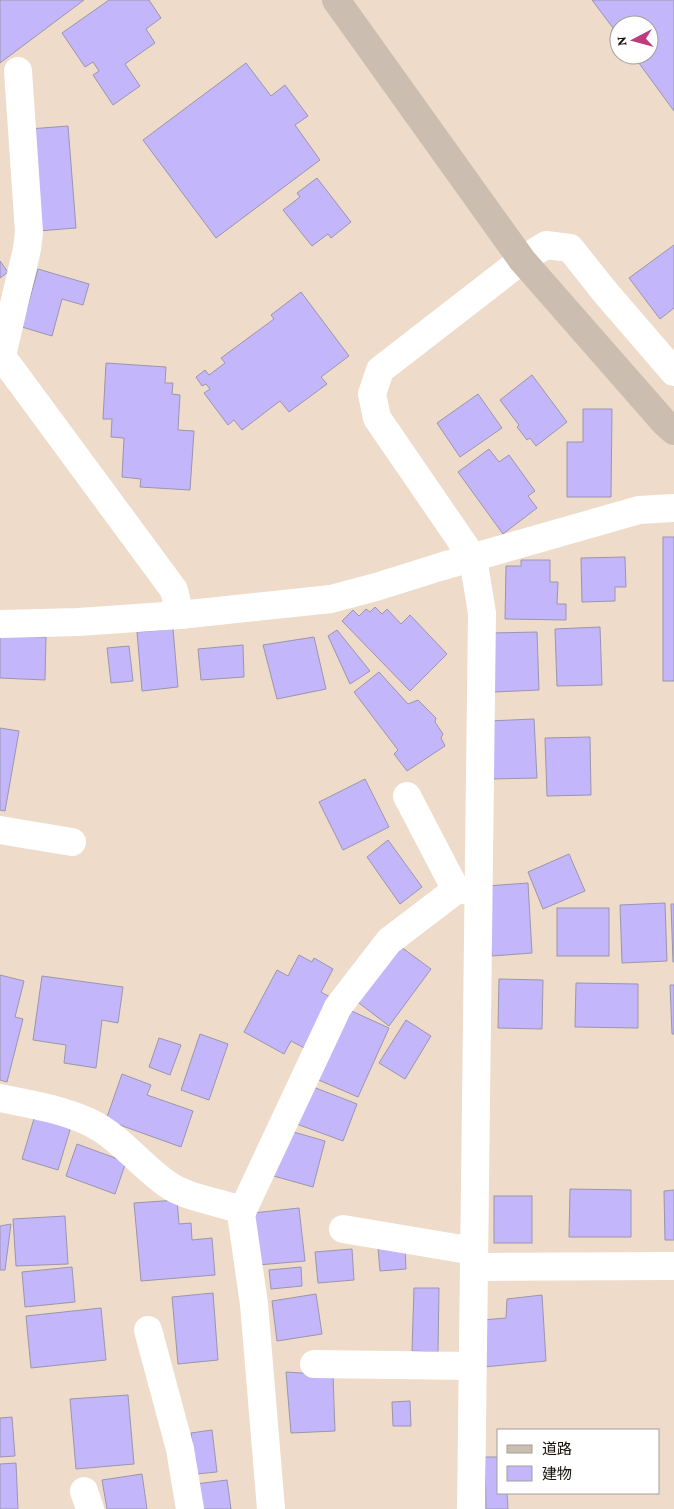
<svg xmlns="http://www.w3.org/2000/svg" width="674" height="1509" viewBox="0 0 674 1509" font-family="'Crimson Pro','Noto Sans JP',serif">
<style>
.building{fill:#c4b6fb;stroke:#9a96ac}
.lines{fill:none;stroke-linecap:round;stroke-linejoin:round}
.street{stroke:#fff;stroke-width:28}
.secondary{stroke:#cbbeb0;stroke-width:28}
</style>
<rect width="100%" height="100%" fill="#eedbc9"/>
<g class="building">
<path d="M0,0H84L0,63Z"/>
<path d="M109,0H149L161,18L146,29L155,43L125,64L140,86L113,105L93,75L99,71L93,62L85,67L62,33Z"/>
<path d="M592,0H674V111L633,55H649V25H619V36Z"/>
<path d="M246,63L271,96L285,85L308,116L295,125L320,160L216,238L143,140Z"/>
<path d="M68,126L76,228L38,231L29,129Z"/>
<path d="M317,178L351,222L331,238L328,234L312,246L283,210L300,197L297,193Z"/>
<path d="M674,245V308L660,319L629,278Z"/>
<path d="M0,261L8,272L0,278Z"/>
<path d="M38,269L89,284L83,305L62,299L52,336L22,327Z"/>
<path d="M301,292L349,356L321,377L327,384L289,412L280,401L242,430L234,420L228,425L204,393L210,389L206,384L202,386L196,377L205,370L209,375L225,363L221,358L274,319L271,315Z"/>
<path d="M106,363L166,367L165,383H173L172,394L180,395L178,430L194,431L190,490L140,487L141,479L122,477L124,438L111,437L112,419H103Z"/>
<path d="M532,375L567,422L536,446L530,438L527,440L517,427L519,425L500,400Z"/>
<path d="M478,394L502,428L460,457L437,423Z"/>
<path d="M583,409H612L611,497H567V442H583Z"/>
<path d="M489,449L499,462L509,455L535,491L528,496L537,508L503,534L458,472Z"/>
<rect x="663" y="537" width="11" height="144"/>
<path d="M625,557L626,587H615V601L582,602L581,558Z"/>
<path d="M521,560H550V582H558L557,604H566V620L505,619L506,566H521Z"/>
<path d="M375,607L382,614L387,609L401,624L410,615L447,654L410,691L342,621L353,610L359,616L366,609L370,612Z"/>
<path d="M600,627L602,685L557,686L555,629Z"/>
<path d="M173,629L178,687L142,691L137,632Z"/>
<path d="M337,630L370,671L350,684L328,636Z"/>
<path d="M537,632L539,690L494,692L492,633Z"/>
<path d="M0,636L46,637L45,680L0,678Z"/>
<path d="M314,637L326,689L277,699L263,645Z"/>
<path d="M243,645L244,677L201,680L198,649Z"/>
<path d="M129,646L133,681L111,683L107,648Z"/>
<path d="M379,672L408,704L418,700L436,718L435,722L443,734L441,738L445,746L407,771L394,754L398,750L354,692Z"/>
<path d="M534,719L537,778L491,779L489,721Z"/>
<path d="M0,728L19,731L5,811L0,810Z"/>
<path d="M590,737L591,795L547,796L545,738Z"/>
<path d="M365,779L389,827L343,850L319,802Z"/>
<path d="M388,840L422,887L400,904L367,857Z"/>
<path d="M569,854L585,891L543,909L528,872Z"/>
<path d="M528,883L532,953L492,956L487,886Z"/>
<path d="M665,903L667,961L622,963L620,905Z"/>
<path d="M671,904H674V962H673Z"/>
<rect x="557" y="908" width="52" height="48"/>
<path d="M397,944L431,969L389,1026L355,1000Z"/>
<path d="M299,955L312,962L314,958L333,969L321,992L339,1002L312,1052L291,1041L284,1054L244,1032L277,970L288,976Z"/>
<path d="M0,975L24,981L15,1017L23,1019L7,1082L0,1080Z"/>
<path d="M42,976L123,987L118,1023L102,1020L96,1068L64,1063L66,1045L33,1040Z"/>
<path d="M499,979L543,980L542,1029L498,1028Z"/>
<path d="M576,983L638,984V1028L575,1027Z"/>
<path d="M670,985H674V1034H672Z"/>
<path d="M345,1008L389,1028L358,1097L314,1078Z"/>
<path d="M406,1020L431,1036L405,1079L379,1063Z"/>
<path d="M200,1034L228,1044L209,1100L181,1090Z"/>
<path d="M159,1038L181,1045L170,1075L149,1067Z"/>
<path d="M122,1074L151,1085L147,1095L193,1111L181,1147L106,1120Z"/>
<path d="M308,1085L357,1104L343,1141L294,1123Z"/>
<path d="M36,1112L72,1123L58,1170L22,1159Z"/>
<path d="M283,1129L325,1141L313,1187L270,1175Z"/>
<path d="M77,1144L126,1162L115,1194L66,1176Z"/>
<path d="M570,1189L631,1190V1237H569Z"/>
<path d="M674,1190V1240H665L664,1191Z"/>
<rect x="494" y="1196" width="38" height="47"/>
<path d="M177,1200L179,1224L191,1223L192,1240L212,1238L215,1275L141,1281L134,1203Z"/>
<path d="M299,1208L305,1261L258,1265L253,1213Z"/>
<path d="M65,1216L68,1264L16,1266L13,1219Z"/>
<path d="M11,1224L5,1270H0V1226Z"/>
<path d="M405,1246L406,1269L380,1271L378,1248Z"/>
<path d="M352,1249L354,1280L318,1283L315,1252Z"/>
<path d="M72,1267L75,1302L25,1307L22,1272Z"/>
<path d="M301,1267L302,1286L271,1289L269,1270Z"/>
<path d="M414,1288H439L438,1352L412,1351Z"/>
<path d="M213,1293L218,1360L178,1364L172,1297Z"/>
<path d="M316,1294L322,1334L277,1341L272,1301Z"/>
<path d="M542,1295L546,1361L484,1367L482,1320L506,1318L507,1299Z"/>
<path d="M101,1308L106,1360L31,1368L26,1316Z"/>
<path d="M286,1372L333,1375L335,1431L291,1433Z"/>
<path d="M128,1395L134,1464L76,1469L70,1399Z"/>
<path d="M410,1401L411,1426H393L392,1402Z"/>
<path d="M12,1417L15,1456L0,1457V1418Z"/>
<path d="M212,1430L217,1472L196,1474L191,1433Z"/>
<path d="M485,1457H498V1493H507L508,1509H486Z"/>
<path d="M16,1463L18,1509H0V1464Z"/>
<path d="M142,1474L147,1509H107L102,1480Z"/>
<path d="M227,1480L231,1509H199L196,1484Z"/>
</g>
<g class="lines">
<g class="street">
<path d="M0,354L174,590L180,615L331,599L376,587L443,566L639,510L674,508"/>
<path d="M0,364L27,249L29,232L18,71"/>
<path d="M0,624L78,622L180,615"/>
<path d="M407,796L456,890"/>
<path d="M0,830L72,842"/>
<path d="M0,1098C30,1104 61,1109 89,1122C119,1136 140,1165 167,1184C185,1197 214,1201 235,1208L241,1214L254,1304L271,1509"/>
<path d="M241,1214L338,1007L389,941L456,890H478"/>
<path d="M343,1229L474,1251"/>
<path d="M474,1267L674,1266"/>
<path d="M148,1330L180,1449L190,1509"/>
<path d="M314,1364L472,1366"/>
<path d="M84,1491L90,1509"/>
<path d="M471,1509L482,613L473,558L377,418L372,394L380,370L522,260L546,245L570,248L605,292L674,372"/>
</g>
<path class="secondary" d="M336,0L522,260L664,422L674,431"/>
</g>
<rect x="497" y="1429" width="162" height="65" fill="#ffffff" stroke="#a2a09d"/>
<rect x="507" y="1445" width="25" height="8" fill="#cbbeb0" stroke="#a2a09d"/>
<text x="542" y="1454" font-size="15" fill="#17110b">道路</text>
<rect x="507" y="1466" width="25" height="15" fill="#c4b6fb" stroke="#a2a09d"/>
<text x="542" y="1479" font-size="15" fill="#17110b">建物</text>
<g transform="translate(634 40) rotate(264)"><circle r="24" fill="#ffffff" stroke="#a2a09d"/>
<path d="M0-4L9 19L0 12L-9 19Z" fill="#c0397a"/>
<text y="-8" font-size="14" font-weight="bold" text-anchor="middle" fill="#17110b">N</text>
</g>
</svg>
